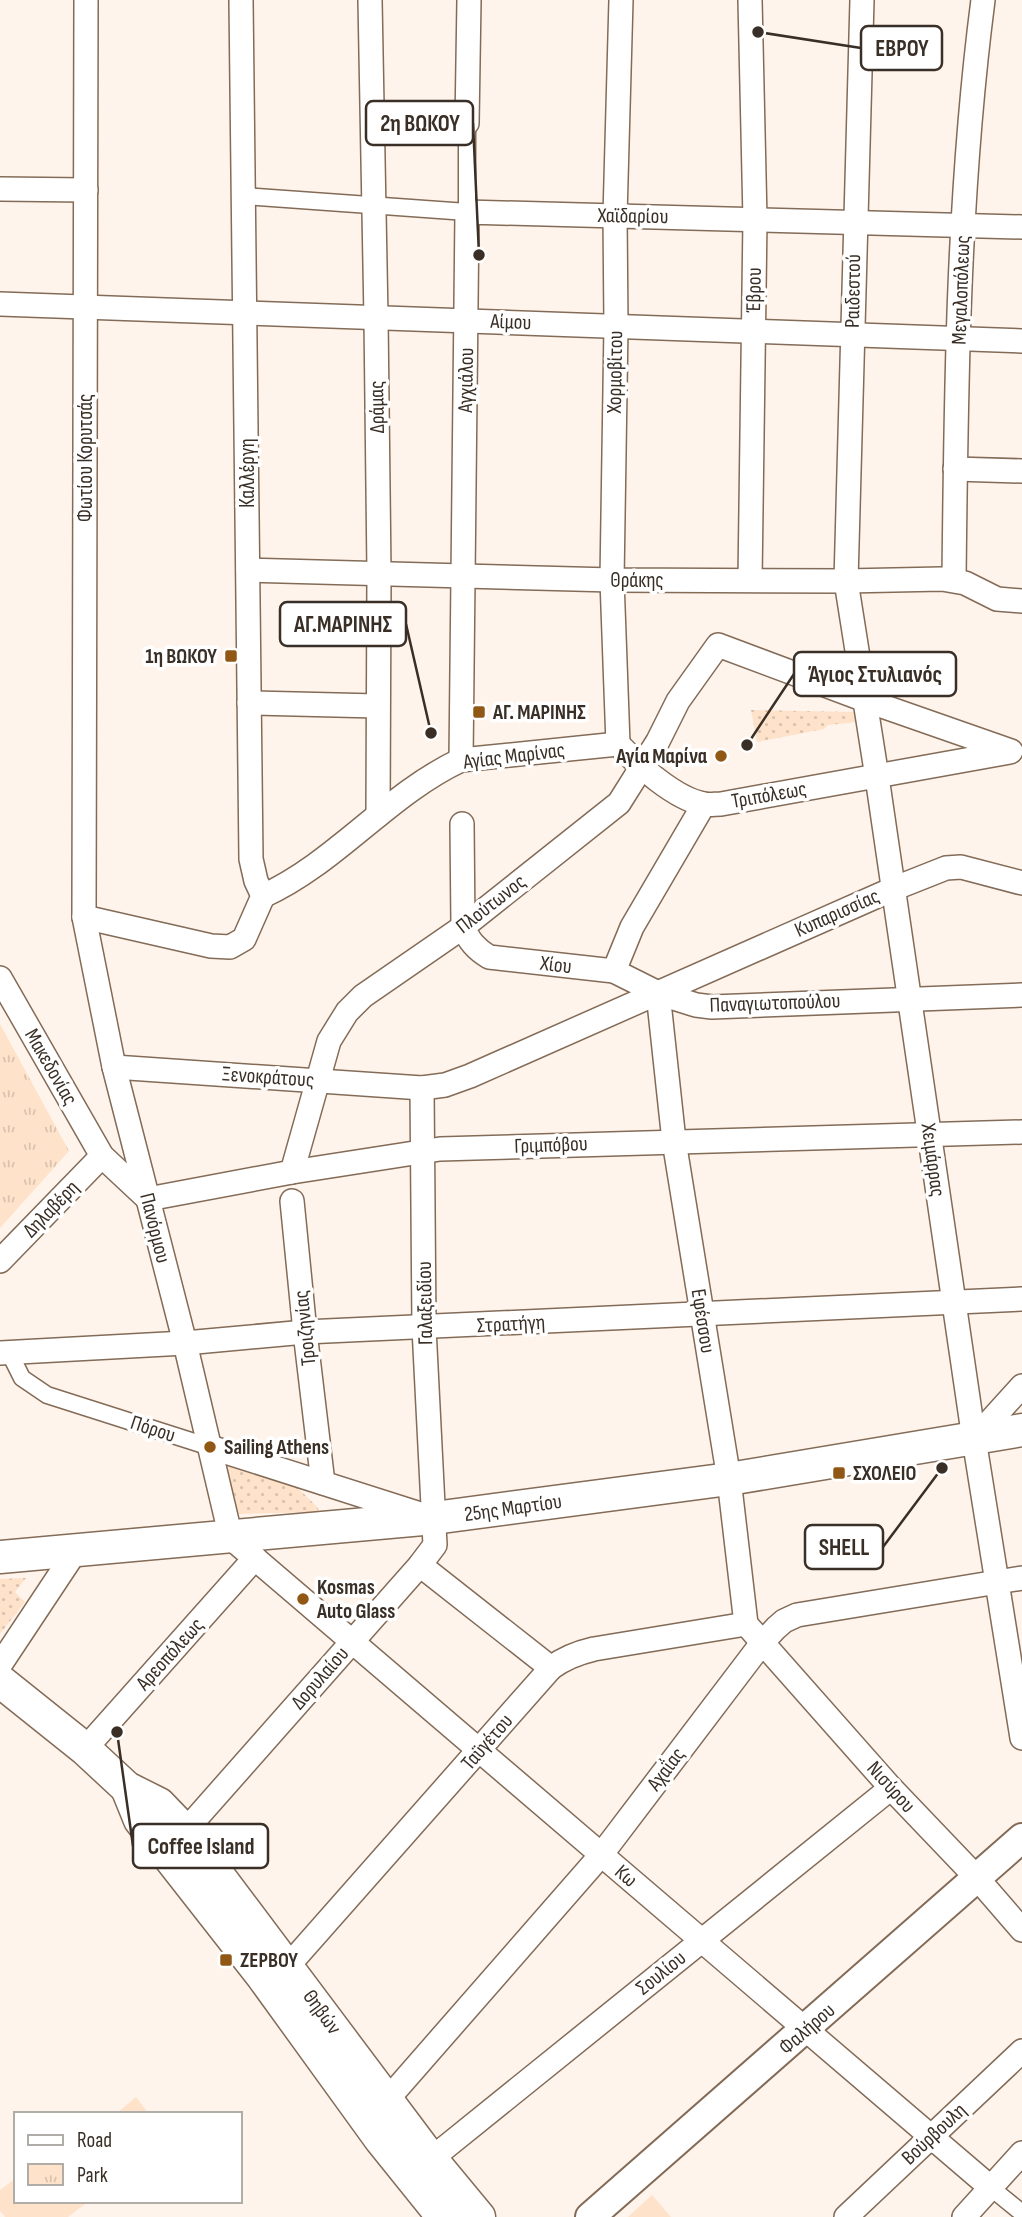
<svg xmlns="http://www.w3.org/2000/svg" width="1022" height="2217" viewBox="0 0 1022 2217" font-family="'Sofia Sans Condensed',sans-serif">
<style>
.grass{fill:url(#grass-dots)}
.park{fill:url(#park-tufts)}
.pitch{fill:#fee2ca}
.lines{fill:none;stroke-linecap:round;stroke-linejoin:round}
.pedestrian-casing{stroke:#836b57;stroke-width:19}
.minor-casing{stroke:#836b57;stroke-width:26}
.tertiary-casing{stroke:#836b57;stroke-width:32}
.secondary-casing{stroke:#836b57;stroke-width:35}
.pedestrian{stroke:#fff;stroke-width:16}
.minor{stroke:#fff;stroke-width:23}
.tertiary{stroke:#fff;stroke-width:28}
.secondary{stroke:#fff;stroke-width:32}
.poi-dot{fill:#915714;stroke:#fff;stroke-width:2.5}
.labels{text-anchor:middle;dominant-baseline:central;stroke-width:7;stroke-linejoin:round;paint-order:stroke}
.street-label{font-size:21px;fill:#392f26;stroke:#fff}
.poi-label{font-size:21px;font-weight:bold;fill:#392f26;stroke:#fff;text-anchor:start}
.leader{fill:none;stroke:#392f26;stroke-width:2.5}
.callout-dot{fill:#392f26;stroke:#fff;stroke-width:2.5}
.callout{fill:#fff;stroke:#392f26;stroke-width:2.5}
.callout-label{font-size:23px;text-anchor:middle;font-weight:bold;fill:#392f26}
</style>
<defs>
<pattern id="grass-dots" width="8" height="8" patternUnits="userSpaceOnUse" patternTransform="scale(1.75)"><rect width="8" height="8" fill="#fee2ca"/><path d="M2 2h.1M6 6h.1" fill="none" stroke="#dac2ad" stroke-width="1.8" stroke-linecap="round"/></pattern>
<pattern id="park-tufts" width="24" height="20" patternUnits="userSpaceOnUse" patternTransform="scale(1.75)"><rect width="24" height="20" fill="#fee2ca"/><path d="M3 7l-1-3M5 7V3M7 7l1-3M15 17l-1-3M17 17v-4M19 17l1-3" fill="none" stroke="#dac2ad"/></pattern>
</defs>
<rect width="100%" height="100%" fill="#fff4eb"/>
<g class="grass">
<path d="M751,710L857,712L858,722L828,725L824,729L757,742Z"/>
<path d="M225,1463L293,1483L318,1508L319,1512L238,1514Z"/>
<path d="M26,1578L15,1592L25,1602L0,1634V1579Z"/>
</g>
<path class="park" d="M0,1024L69,1151L0,1228Z"/>
<g class="pitch">
<path d="M136,2097L149,2114H116Z"/>
<path d="M16,2178V2201H89L68,2217H5L0,2211V2190Z"/>
<path d="M652,2195L671,2217H628Z"/>
</g>
<g class="lines">
<defs>
<g id="pedestrian">
<path d="M244,196L467,212V123"/>
<path d="M10,1354L22,1378L47,1395L210,1447"/>
<path d="M990,2187L1022,2213"/>
</g>
<g id="minor">
<path d="M86,0L84,917L114,1067L185,1343L231,1538L990,2187"/>
<path d="M370,0L376,318L379,573L378,815"/>
<path d="M750,0L755,219L750,580"/>
<path d="M862,0L846,581L877,777L974,1439L1022,1738"/>
<path d="M467,123L469,0"/>
<path d="M0,189L86,190"/>
<path d="M0,304L1022,341"/>
<path d="M955,469L1022,471"/>
<path d="M248,570L612,580L846,581L942,579L965,583L997,599L1022,601"/>
<path d="M954,580C956,387 958,192 983,0"/>
<path d="M249,703L377,706"/>
<path d="M618,744L612,580L616,326L615,216L621,0"/>
<path d="M618,744C638,765 675,799 704,804C709,805 715,804 721,804L1010,752"/>
<path d="M461,760L467,212L1022,227"/>
<path d="M462,824L463,927C469,941 476,949 489,957L614,971L658,993L696,1005L712,1007L1022,995"/>
<path d="M263,896C336,863 388,794 461,760L618,744"/>
<path d="M84,917L211,946L230,947L244,939L263,896L256,881L251,859L241,0"/>
<path d="M614,971L632,927L704,804"/>
<path d="M0,978L102,1156L148,1199L292,1172L440,1149L1022,1132"/>
<path d="M658,993L674,1141L729,1479L746,1624L891,1788L977,1878L1022,1930"/>
<path d="M114,1067L422,1088L445,1085L470,1076L893,889L946,868L961,867L1022,883"/>
<path d="M292,1172L329,1041L347,1012L363,996L463,927L619,803L658,741L678,701L718,645L865,700L1011,751"/>
<path d="M292,1201L305,1332L323,1483"/>
<path d="M0,1261L102,1156"/>
<path d="M0,1353L185,1343L305,1332L1022,1299"/>
<path d="M974,1439L1022,1386"/>
<path d="M210,1447L423,1515"/>
<path d="M420,1565L551,1668"/>
<path d="M0,1665L75,1552"/>
<path d="M85,1749L255,1558"/>
<path d="M185,1831L420,1565L435,1545L424,1328L422,1088"/>
<path d="M288,1966L551,1668C564,1658 577,1653 594,1649L746,1624"/>
<path d="M387,2100L601,1855L762,1643L776,1628L784,1621L797,1615L1022,1578"/>
<path d="M431,2159L891,1788"/>
<path d="M846,2217L1022,2051"/>
<path d="M964,2217L1022,2153"/>
</g>
<path id="tertiary" d="M590,2217L1022,1838"/>
<g id="secondary">
<path d="M0,1557L434,1518L729,1479L1022,1430"/>
<path d="M0,1681L85,1749L127,1788L159,1804L185,1831L431,2159L479,2217"/>
<path d="M127,1788L140,1820L263,1977L381,2140L443,2217"/>
</g>
</defs>
<use href="#pedestrian" class="pedestrian-casing"/>
<use href="#minor" class="minor-casing"/>
<use href="#tertiary" class="tertiary-casing"/>
<use href="#secondary" class="secondary-casing"/>
<use href="#pedestrian" class="pedestrian"/>
<use href="#minor" class="minor"/>
<use href="#tertiary" class="tertiary"/>
<use href="#secondary" class="secondary"/>
</g>
<g class="poi-dot">
<rect x="224" y="649" width="14" height="14" rx="3.5"/>
<rect x="472" y="705" width="14" height="14" rx="3.5"/>
<circle cx="721" cy="756" r="7"/>
<circle cx="210" cy="1447" r="7"/>
<rect x="832" y="1466" width="14" height="14" rx="3.5"/>
<circle cx="303" cy="1599" r="7"/>
<rect x="219" y="1953" width="14" height="14" rx="3.5"/>
</g>
<g class="labels">
<g class="street-label">
<text transform="translate(633 216) rotate(1)">Χαϊδαρίου</text>
<text transform="translate(754 290) rotate(-89)">Έβρου</text>
<text transform="translate(961 290) rotate(-88)">Μεγαλοπόλεως</text>
<text transform="translate(853 291) rotate(-89)">Ραιδεστού</text>
<text transform="translate(511 322) rotate(2)">Αίμου</text>
<text transform="translate(615 372) rotate(-89)">Χορμοβίτου</text>
<text transform="translate(466 380) rotate(-89)">Αγχιάλου</text>
<text transform="translate(377 407) rotate(-91)">Δράμας</text>
<text transform="translate(85 458) rotate(-90)">Φωτίου Κορυτσάς</text>
<text transform="translate(247 473) rotate(-90)">Καλλέργη</text>
<text x="637" y="580">Θράκης</text>
<text transform="translate(514 756) rotate(-7)">Αγίας Μαρίνας</text>
<text transform="translate(769 795) rotate(-10)">Τριπόλεως</text>
<text transform="translate(491 904) rotate(-38)">Πλούτωνος</text>
<text transform="translate(837 913) rotate(-24)">Κυπαρισσίας</text>
<text transform="translate(556 965) rotate(7)">Χίου</text>
<text transform="translate(775 1003) rotate(-2)">Παναγιωτοπούλου</text>
<text transform="translate(51 1067) rotate(60)">Μακεδονίας</text>
<text transform="translate(268 1077) rotate(4)">Ξενοκράτους</text>
<text transform="translate(551 1145) rotate(-2)">Γριμπόβου</text>
<text transform="translate(933 1160) rotate(82)">Χειμάρρας</text>
<text transform="translate(51 1209) rotate(-46)">Δηλαβέρη</text>
<text transform="translate(155 1228) rotate(76)">Πανόρμου</text>
<text transform="translate(425 1303) rotate(-91)">Γαλαξειδίου</text>
<text transform="translate(703 1321) rotate(81)">Εφέσσου</text>
<text transform="translate(511 1324) rotate(-3)">Στρατήγη</text>
<text transform="translate(305 1328) rotate(-96)">Τροιζηνίας</text>
<text transform="translate(153 1429) rotate(18)">Πόρου</text>
<text transform="translate(513 1508) rotate(-8)">25ης Μαρτίου</text>
<text transform="translate(170 1654) rotate(-48)">Αρεοπόλεως</text>
<text transform="translate(320 1678) rotate(-49)">Δορυλαίου</text>
<text transform="translate(487 1742) rotate(-49)">Ταϋγέτου</text>
<text transform="translate(666 1769) rotate(-53)">Αχαΐας</text>
<text transform="translate(891 1787) rotate(48)">Νισύρου</text>
<text transform="translate(626 1876) rotate(41)">Κω</text>
<text transform="translate(661 1973) rotate(-39)">Σουλίου</text>
<text transform="translate(322 2012) rotate(54)">Θηβών</text>
<text transform="translate(807 2029) rotate(-41)">Φαλήρου</text>
<text transform="translate(934 2134) rotate(-43)">Βούρβουλη</text>
</g>
<g class="poi-label">
<text x="217" y="656" text-anchor="end">1η ΒΩΚΟΥ</text>
<text x="493" y="712">ΑΓ. ΜΑΡΙΝΗΣ</text>
<text x="707" y="756" text-anchor="end">Αγία Μαρίνα</text>
<text x="224" y="1447">Sailing Athens</text>
<text x="853" y="1473">ΣΧΟΛΕΙΟ</text>
<text x="317" y="1587">Kosmas<tspan x="317" dy="24">Auto Glass</tspan></text>
<text x="240" y="1960">ΖΕΡΒΟΥ</text>
</g>
</g>
<path class="leader" d="M758 32L861 48M479 255L473 123M431 733L406 624M747 745L794 674M942 1468L883 1547M117 1732L133 1846"/>
<g class="callout-dot">
<circle cx="758" cy="32" r="7"/>
<circle cx="479" cy="255" r="7"/>
<circle cx="431" cy="733" r="7"/>
<circle cx="747" cy="745" r="7"/>
<circle cx="942" cy="1468" r="7"/>
<circle cx="117" cy="1732" r="7"/>
</g>
<g class="callout">
<rect x="861" y="26" width="81" height="44" rx="7"/>
<rect x="366" y="101" width="107" height="44" rx="7"/>
<rect x="280" y="602" width="126" height="44" rx="7"/>
<rect x="794" y="652" width="162" height="44" rx="7"/>
<rect x="805" y="1525" width="78" height="44" rx="7"/>
<rect x="133" y="1824" width="135" height="44" rx="7"/>
</g>
<g class="callout-label">
<text x="902" y="56">ΕΒΡΟΥ</text>
<text x="420" y="131">2η ΒΩΚΟΥ</text>
<text x="343" y="632">ΑΓ.ΜΑΡΙΝΗΣ</text>
<text x="875" y="682">Άγιος Στυλιανός</text>
<text x="844" y="1555">SHELL</text>
<text x="201" y="1854">Coffee Island</text>
</g>
<rect x="14" y="2112" width="228" height="91" fill="#ffffff" stroke="#b0aca8" stroke-width="2"/>
<rect x="28" y="2135" width="35" height="10" fill="#ffffff" stroke="#b0aca8" stroke-width="2"/>
<text x="77" y="2147" font-size="21" fill="#392f26">Road</text>
<rect x="28" y="2164" width="35" height="21" fill="url(#park-tufts)" stroke="#b0aca8" stroke-width="2"/>
<text x="77" y="2182" font-size="21" fill="#392f26">Park</text>
</svg>
